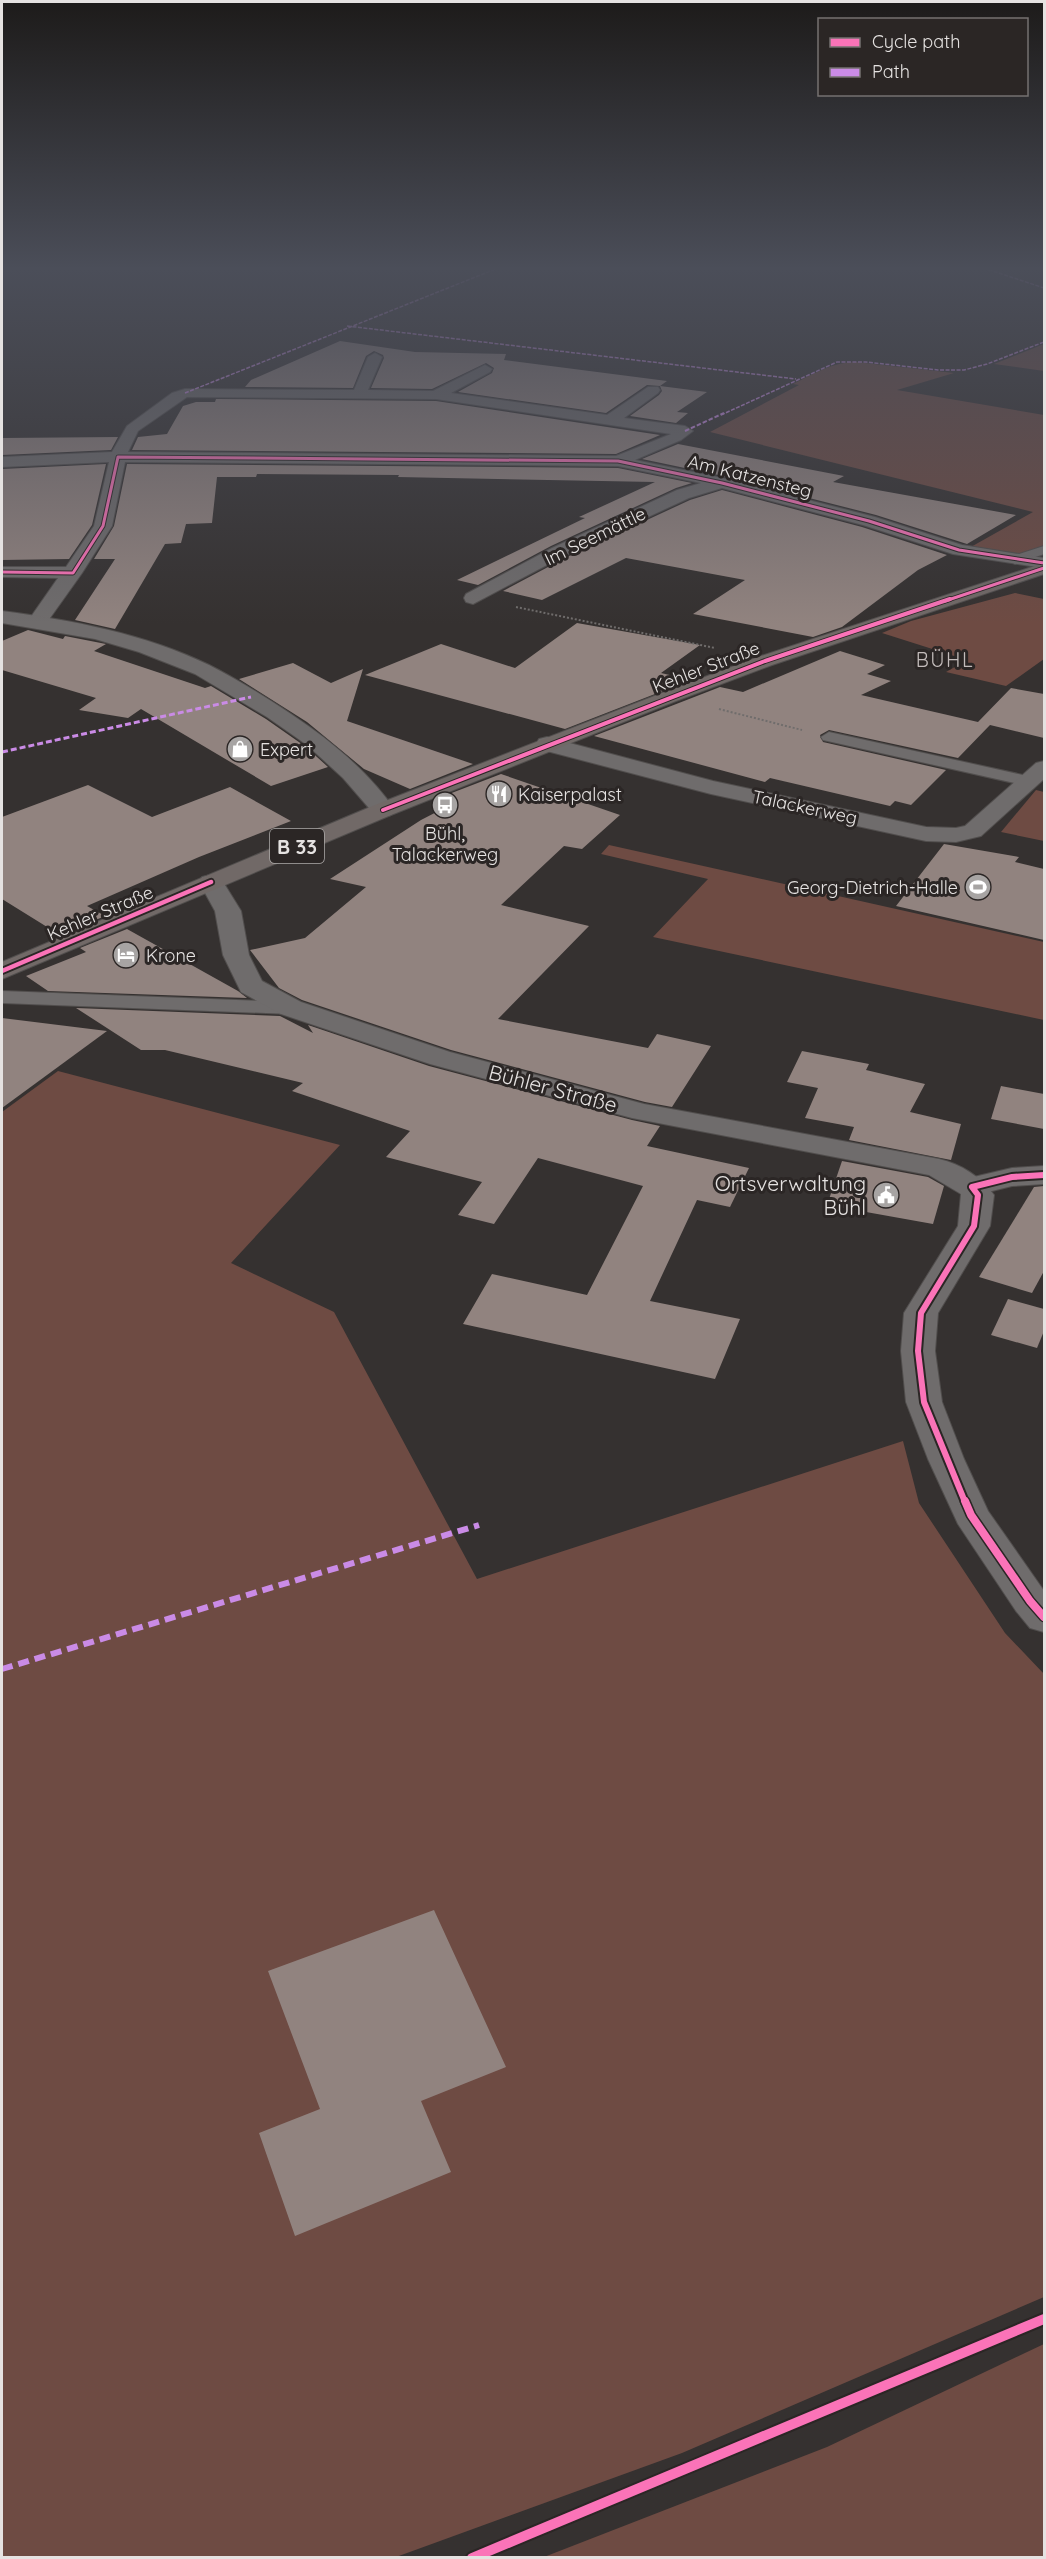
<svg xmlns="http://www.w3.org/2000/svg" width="1046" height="2559" viewBox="0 0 1046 2559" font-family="Quicksand,sans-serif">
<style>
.green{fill:#6e4b43}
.building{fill:#91837f}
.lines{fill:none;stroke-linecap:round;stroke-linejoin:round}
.lane-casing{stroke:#514e4d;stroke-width:2}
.street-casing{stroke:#514e4d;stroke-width:2}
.secondary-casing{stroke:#514e4d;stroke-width:2}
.primary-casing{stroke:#514e4d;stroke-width:2}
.path{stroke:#706d6c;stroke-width:2;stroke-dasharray:2 2;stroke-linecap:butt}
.lane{fill:#6f6c6c;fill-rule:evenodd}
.street{fill:#6f6c6c;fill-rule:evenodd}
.secondary{fill:#6f6c6c;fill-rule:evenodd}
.primary{fill:#716967;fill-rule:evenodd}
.quiet-far3{stroke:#ca8be6;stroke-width:1.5;stroke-dasharray:4 1.5;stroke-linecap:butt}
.quiet-far2{stroke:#ca8be6;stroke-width:2;stroke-dasharray:4.5 2;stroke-linecap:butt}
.quiet-far1{stroke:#ca8be6;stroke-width:3;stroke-dasharray:6 3;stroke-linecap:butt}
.quiet{stroke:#ca8be6;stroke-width:6;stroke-dasharray:11 6;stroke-linecap:butt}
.cycleway-far5-casing{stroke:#2b2625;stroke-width:5}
.cycleway-far4-casing{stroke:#2b2625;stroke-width:6}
.cycleway-far3-casing{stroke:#2b2625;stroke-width:8}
.cycleway-far2-casing{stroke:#2b2625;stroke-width:10}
.cycleway-far1-casing{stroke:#2b2625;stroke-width:11}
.cycleway-casing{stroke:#2b2625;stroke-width:14}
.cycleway-far5{stroke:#fb73b8;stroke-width:3}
.cycleway-far4{stroke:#fb73b8;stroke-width:4}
.cycleway-far3{stroke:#fb73b8;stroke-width:4.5}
.cycleway-far2{stroke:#fb73b8;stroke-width:6}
.cycleway-far1{stroke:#fb73b8;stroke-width:8}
.cycleway{stroke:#fb73b8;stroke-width:10}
.labels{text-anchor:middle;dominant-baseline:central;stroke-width:6;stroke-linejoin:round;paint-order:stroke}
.far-street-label{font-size:18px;fill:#e5e2e1;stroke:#2b2625}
.far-poi-label{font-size:18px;fill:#e5e2e1;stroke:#2b2625;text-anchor:start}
.far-quarter-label{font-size:20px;letter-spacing:1.5px;fill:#c3bcbb;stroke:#2b2625}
.shield{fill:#2b2625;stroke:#adaaa9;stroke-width:1.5}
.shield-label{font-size:20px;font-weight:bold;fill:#e5e2e1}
.street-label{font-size:21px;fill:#e5e2e1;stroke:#2b2625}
.poi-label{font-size:21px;fill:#e5e2e1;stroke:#2b2625;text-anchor:end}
</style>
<rect width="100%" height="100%" fill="#353130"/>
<g class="green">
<path d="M1044,344V371L994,364Z"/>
<path d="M856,362L954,373L897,390L1044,415V546L1018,555L969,548L1033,512L710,432L799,385L793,384C813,374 833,362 856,362Z"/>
<path d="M1015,593L1044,599V659L1006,686L946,672L967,660L882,633L911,621Z"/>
<path d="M1036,790L1044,792V841L1001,832Z"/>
<path d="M609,845L1044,942V1020L653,937L708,879L601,854Z"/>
<path d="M58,1071L340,1145L231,1263L334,1312L477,1579L903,1441L919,1503L1005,1633L1044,1674V2297L682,2453L396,2557H2V1112Z"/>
<path d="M1044,2344V2557H544L827,2447Z"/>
</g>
<g class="building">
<path d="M340,341L415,352L506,354L504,360L667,381L660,386L647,385L606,413L458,392L492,373L494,368L486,363L432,389L371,388L384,358L383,355L374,351L366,356L353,388L245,387L251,380Z"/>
<path d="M660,386L707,392L677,412L688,413L676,423L630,416L659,395L662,391Z"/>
<path d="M216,399L436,401L660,435L616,454L132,450L138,437L167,434L183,406L196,402H215Z"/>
<path d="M118,437L111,450L2,455V438Z"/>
<path d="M678,444L844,476L833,482L1016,515L967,544L876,515L723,476L642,459Z"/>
<path d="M106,464L92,525L69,559L2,560V469Z"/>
<path d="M127,464L618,468L692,483L676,488L551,546L478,585L457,580L585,518L579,517L655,482L398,477L399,475L257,474L256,477H217L212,523L186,524L181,543L165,544L115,629L75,620L115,559H94L114,526Z"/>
<path d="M722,490L862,527L947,555L918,570L842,627L813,637L693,614L745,580L626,558L542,600L503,591L565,558L690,500Z"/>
<path d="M577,623L700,645L661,673L691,680L565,729L365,675L441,644L515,668Z"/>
<path d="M28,630L63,639L65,636L106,644L94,651L205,688L211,686L266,719L306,747L328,767L271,786L141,709L128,718L79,710L96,698L2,670V641Z"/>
<path d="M840,651L885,665L867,674L891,681L861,695L978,722L1011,688L1044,694V738L990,725L958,758L829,730L820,735L823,742L946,770L911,805L895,801L890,806L770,778L765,782L594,736L720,687L743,692Z"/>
<path d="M293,663L331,683L363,669L347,721L473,764L410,789L364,769L307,722L239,679Z"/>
<path d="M501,774L620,815L582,849L564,846L501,905L589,926L498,1019L648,1048L657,1034L711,1046L672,1107L645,1102L451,1050L302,1000L279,988L250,950L305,938L366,887L330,879L421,820L450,805L436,799Z"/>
<path d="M88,785L152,817L230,787L291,821L199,857L87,906L105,916L60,935L2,899V817Z"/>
<path d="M944,844L1019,857L1015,862L1044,869V940L896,906Z"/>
<path d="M127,929L238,991L247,998L48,991L26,976L86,952L80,948Z"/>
<path d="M76,1008L280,1016L313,1033L308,1025L429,1066L632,1120L660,1126L647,1146L749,1168L730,1207L697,1200L650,1301L740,1319L715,1379L463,1324L492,1274L587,1295L643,1186L538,1158L494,1224L458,1215L482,1182L386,1157L410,1131L292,1091L303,1083L165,1050H141Z"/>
<path d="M2,1018L107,1031L2,1108Z"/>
<path d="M802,1051L869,1064L866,1070L925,1084L910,1112L961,1124L951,1160L849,1140L854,1127L805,1118L818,1088L787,1082Z"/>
<path d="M1001,1086L1044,1094V1129L991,1119Z"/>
<path d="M842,1161L928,1177L944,1186L933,1224L827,1205Z"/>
<path d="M1044,1186V1271L1032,1293L979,1277L1034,1187Z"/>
<path d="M1008,1299L1044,1309V1331L1037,1348L991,1335Z"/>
<path d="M434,1910L506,2067L421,2101L451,2172L295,2236L259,2133L320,2109L268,1971Z"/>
</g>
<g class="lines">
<defs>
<g id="lane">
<path d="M1044,546V554L1015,564L1008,560L1010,557Z"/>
<path d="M829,732L1032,777L1040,782L1032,787L823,740L821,737Z"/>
<path d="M2,991L291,1002L298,1004L301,1008L298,1012L291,1014L2,1003Z"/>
</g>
<g id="street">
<path d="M375,353L382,357L368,390L433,391L485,365L492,369L490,372L451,393L607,415L648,387H658L660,390L658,393L624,418L685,426L693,431L681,440L635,460L722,478L875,517L962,545L1044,558V568L953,554L863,525L722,488L689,498L564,556L473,604L466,602L464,598L466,594L552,548L677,490L701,483L618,466L125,462L112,526L82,573L45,625H31L28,621L58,578L2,577V567H66L94,526L109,462L2,467V457L112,452L127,426L172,393L185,389L354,390L368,357ZM187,397L436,399L671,434L616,456L128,452L138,431Z"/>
<path d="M547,737L713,781L926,827L956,828L965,826L1036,763L1044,761V779L981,836L956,842L926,841L711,794L539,749L536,744L539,739Z"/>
<path d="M1044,1166V1184L1012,1186L972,1196L961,1194L956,1187L961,1180L1012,1168Z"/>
</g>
<g id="secondary">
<path d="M2,611C72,620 145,634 209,665C237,679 265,697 291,714C330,740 368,771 395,810L391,815L383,817L375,815L343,778L307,745L267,717L195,674L139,652L95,639L2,623Z"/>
<path d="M211,875L220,877L241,911L249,955L262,981L301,1002L450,1052L644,1104L939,1159C961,1164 981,1177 994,1195L990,1226L938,1313L935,1351L942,1402L964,1459L988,1511L1044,1591V1632L1030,1628L1016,1611L958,1524L928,1459L906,1402L901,1351L904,1313L958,1226L961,1194L929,1175L632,1118L430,1064L281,1014L241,992L223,955L215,911L199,882L202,877Z"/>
</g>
<path id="primary" d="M1044,563V574L772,665L676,701L391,815L2,979V962L375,805L662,693L758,657Z"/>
</defs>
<use href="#lane" class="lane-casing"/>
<use href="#street" class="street-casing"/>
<use href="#secondary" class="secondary-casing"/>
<use href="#primary" class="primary-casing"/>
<g class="path">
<path d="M516,607L715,648"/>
<path d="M719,709L802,730"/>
</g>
<use href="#lane" class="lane"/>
<use href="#street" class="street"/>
<use href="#secondary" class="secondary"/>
<use href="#primary" class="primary"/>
<g class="quiet-far3">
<path d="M978,266L1044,288"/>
<path d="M347,326L796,379"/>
<path d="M185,393L503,266"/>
<path d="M721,415L837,362H866L938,370H964L987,364L1044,342"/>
</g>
<path class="quiet-far2" d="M685,431L724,413"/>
<path class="quiet-far1" d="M2,752L251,697"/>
<path class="quiet" d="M2,1669L479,1525"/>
<defs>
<g id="cycleway-far5">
<path d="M2,572L73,573L103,526L118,457L618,461L722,483L869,521L959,550L1044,563"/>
<path d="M945,601L1044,568"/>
</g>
<path id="cycleway-far4" d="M383,810L765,661L950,599"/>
<path id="cycleway-far3" d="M2,971L211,882"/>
<path id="cycleway-far2" d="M965,1502L924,1402L918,1351L921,1313L974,1226L978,1195L972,1187L1012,1177L1044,1175"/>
<path id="cycleway-far1" d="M965,1501L971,1515L1030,1601L1044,1617"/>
<path id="cycleway" d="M472,2558L1044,2319"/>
</defs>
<use href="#cycleway-far5" class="cycleway-far5-casing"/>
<use href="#cycleway-far4" class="cycleway-far4-casing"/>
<use href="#cycleway-far3" class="cycleway-far3-casing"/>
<use href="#cycleway-far2" class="cycleway-far2-casing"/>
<use href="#cycleway-far1" class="cycleway-far1-casing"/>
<use href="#cycleway" class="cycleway-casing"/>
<use href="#cycleway-far5" class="cycleway-far5"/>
<use href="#cycleway-far4" class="cycleway-far4"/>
<use href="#cycleway-far3" class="cycleway-far3"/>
<use href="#cycleway-far2" class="cycleway-far2"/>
<use href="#cycleway-far1" class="cycleway-far1"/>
<use href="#cycleway" class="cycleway"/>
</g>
<linearGradient id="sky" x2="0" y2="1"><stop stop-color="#1d1b1a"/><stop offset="0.43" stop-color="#4b4e59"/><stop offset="1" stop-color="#4b4e59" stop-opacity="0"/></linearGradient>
<rect width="1046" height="624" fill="url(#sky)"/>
<defs>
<symbol id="shop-disc" viewBox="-11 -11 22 22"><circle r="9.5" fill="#a7a4a3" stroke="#2b2625"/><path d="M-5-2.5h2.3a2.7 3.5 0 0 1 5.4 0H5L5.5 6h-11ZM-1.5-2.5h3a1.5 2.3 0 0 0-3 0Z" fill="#fff"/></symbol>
<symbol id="restaurant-disc" viewBox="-11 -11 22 22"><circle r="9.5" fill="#a7a4a3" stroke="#2b2625"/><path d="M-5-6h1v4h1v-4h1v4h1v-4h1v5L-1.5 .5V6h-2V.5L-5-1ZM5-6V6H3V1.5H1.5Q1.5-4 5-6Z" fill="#fff"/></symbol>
<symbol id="bus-disc" viewBox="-11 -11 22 22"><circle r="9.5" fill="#a7a4a3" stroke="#2b2625"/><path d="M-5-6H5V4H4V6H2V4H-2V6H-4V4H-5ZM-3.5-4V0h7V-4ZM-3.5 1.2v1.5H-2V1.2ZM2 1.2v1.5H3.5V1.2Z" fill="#fff"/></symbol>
<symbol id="stadium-disc" viewBox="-11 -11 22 22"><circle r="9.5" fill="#a7a4a3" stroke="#2b2625"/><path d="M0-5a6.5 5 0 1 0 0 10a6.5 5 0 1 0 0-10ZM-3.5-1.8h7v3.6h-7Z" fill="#fff"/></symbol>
<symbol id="hotel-disc" viewBox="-11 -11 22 22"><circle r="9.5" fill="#a7a4a3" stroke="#2b2625"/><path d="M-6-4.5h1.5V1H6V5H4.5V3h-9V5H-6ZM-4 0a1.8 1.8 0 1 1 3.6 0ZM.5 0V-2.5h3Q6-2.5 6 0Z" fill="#fff"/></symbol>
<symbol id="civic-disc" viewBox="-11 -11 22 22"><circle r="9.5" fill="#a7a4a3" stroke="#2b2625"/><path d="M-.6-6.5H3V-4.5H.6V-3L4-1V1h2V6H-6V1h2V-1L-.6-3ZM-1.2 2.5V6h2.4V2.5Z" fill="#fff"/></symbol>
</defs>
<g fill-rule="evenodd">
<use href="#shop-disc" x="225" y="734" width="30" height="30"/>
<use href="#restaurant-disc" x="484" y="779" width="30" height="30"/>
<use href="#bus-disc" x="430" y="790" width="30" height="30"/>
<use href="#stadium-disc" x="963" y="872" width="30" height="30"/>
<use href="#hotel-disc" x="111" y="940" width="30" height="30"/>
<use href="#civic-disc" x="871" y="1180" width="30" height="30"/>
</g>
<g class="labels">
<g class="far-street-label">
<text transform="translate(750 476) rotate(14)">Am Katzensteg</text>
<text transform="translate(595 536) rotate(-26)">Im Seemättle</text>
<text transform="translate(706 667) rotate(-21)">Kehler Straße</text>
<text transform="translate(805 807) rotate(12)">Talackerweg</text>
<text transform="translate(100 913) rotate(-23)">Kehler Straße</text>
</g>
<g class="far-poi-label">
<text x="260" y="749">Expert</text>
<text x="518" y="794">Kaiserpalast</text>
<text x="445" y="833" text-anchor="middle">Bühl,<tspan x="445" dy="21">Talackerweg</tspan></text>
<text x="958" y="887" text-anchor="end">Georg-Dietrich-Halle</text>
<text x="146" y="955">Krone</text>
</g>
<g class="far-quarter-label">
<text x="945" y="659">BÜHL</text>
</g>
<rect class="shield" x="270" y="829" width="54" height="34" rx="4.5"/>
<g class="shield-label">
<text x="297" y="846">B 33</text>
</g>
<g class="street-label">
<text transform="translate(553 1088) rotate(15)">Bühler Straße</text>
</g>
<g class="poi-label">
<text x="866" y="1183">Ortsverwaltung<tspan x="866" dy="24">Bühl</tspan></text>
</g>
</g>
<rect width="1046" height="2559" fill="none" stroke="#e5e2e1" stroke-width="6"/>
<rect x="818" y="18" width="210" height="78" fill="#2b2625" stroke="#757170" stroke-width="1.5"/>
<rect x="830" y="38" width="30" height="9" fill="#fb73b8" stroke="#757170" stroke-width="1.5"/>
<text x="872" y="48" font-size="18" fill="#e5e2e1">Cycle path</text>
<rect x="830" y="68" width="30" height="9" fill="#ca8be6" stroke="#757170" stroke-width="1.5"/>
<text x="872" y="78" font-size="18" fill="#e5e2e1">Path</text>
</svg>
